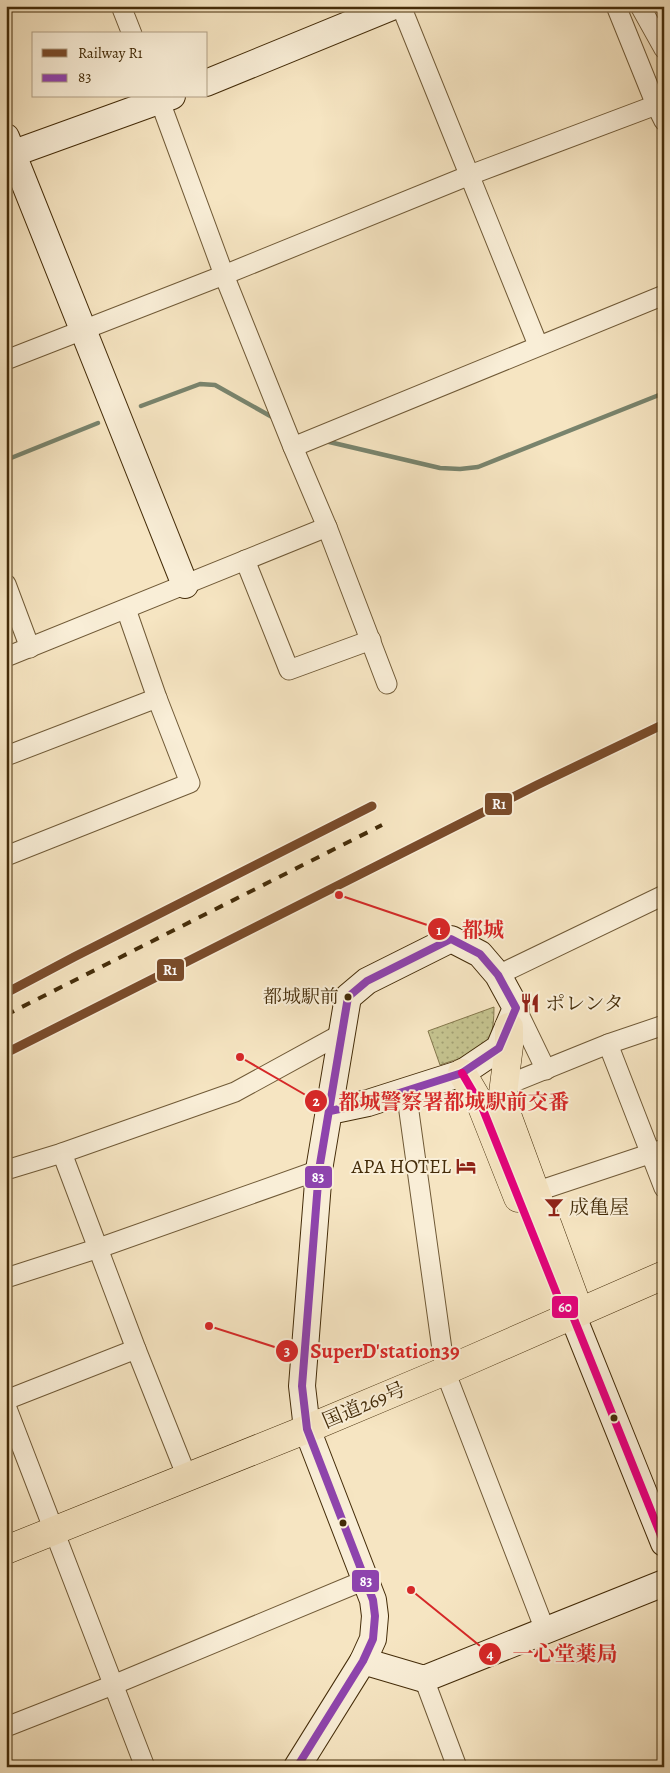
<svg xmlns="http://www.w3.org/2000/svg" width="670" height="1773" viewBox="0 0 670 1773" font-family="Alegreya,'Noto Serif JP',serif">
<style>
.park{fill:url(#park-dots);stroke:#84774c}
.lines{fill:none;stroke-linecap:round;stroke-linejoin:round}
.stream{stroke:#79846d;stroke-width:4.5}
.street-casing{stroke:#705a37;stroke-width:21}
.secondary-casing{stroke:#442c09;stroke-width:28}
.primary-casing{stroke:#442c09;stroke-width:29}
.highway-casing{stroke:#442c09;stroke-width:29}
.street{stroke:#f9eed7;stroke-width:19}
.secondary{stroke:#f9eed7;stroke-width:26}
.primary{stroke:#f6e5c2;stroke-width:28}
.highway{stroke:#f6e5c2;stroke-width:28}
.rail{stroke:#442c09;stroke-width:4;stroke-dasharray:9 9;stroke-linecap:butt}
.bus-1-casing{stroke:#f9eed7;stroke-width:11}
.bus-2-casing{stroke:#f9eed7;stroke-width:11}
.bus-1{stroke:#8e44ad;stroke-width:8}
.bus-2{stroke:#e5007d;stroke-width:8}
.rail-1-casing{stroke:#f9eed7;stroke-width:12}
.rail-1{stroke:#7a4b2a;stroke-width:9}
.bus-dot{fill:#442c09;stroke:#f9eed7;stroke-width:2}
.labels{text-anchor:middle;dominant-baseline:central;stroke-width:4;stroke-linejoin:round;paint-order:stroke}
.bus-label{font-size:19px;fill:#442c09;stroke:#f9eed7;text-anchor:end}
.poi-label{font-size:20px;fill:#442c09;stroke:#f9eed7;text-anchor:start}
.street-label{font-size:20px;fill:#442c09;stroke:#f9eed7}
.leader{fill:none;stroke:#d62828;stroke-width:2}
.callout-dot{fill:#d62828;stroke:#f9eed7;stroke-width:2}
.mark-label{font-size:15px;text-anchor:middle;font-weight:bold;fill:#fff}
.callout-label{font-size:21px;text-anchor:middle;font-weight:bold;fill:#d62828;stroke:#f9eed7;stroke-width:4;stroke-linejoin:round;paint-order:stroke}
.line-badge{stroke:#f9eed7;stroke-width:2}
.badge-label{font-size:14px;text-anchor:middle;font-weight:bold;fill:#fff}
</style>
<defs>
<pattern id="park-dots" width="8" height="8" patternUnits="userSpaceOnUse" patternTransform="scale(1.25)"><rect width="8" height="8" fill="#c4c28e"/><path d="M2 2h.1M6 6h.1" fill="none" stroke="#a19e72" stroke-width="1.8" stroke-linecap="round"/></pattern>
</defs>
<rect width="100%" height="100%" fill="#f6e5c2"/>
<filter id="stains"><feTurbulence type="fractalNoise" baseFrequency=".004" numOctaves="4"/><feColorMatrix values="0 0 0 0 .2 0 0 0 0 .09 0 0 0 0 .02 0 0 0 .5 -.17"/></filter>
<radialGradient id="worn" r=".72"><stop offset=".6" stop-color="#630" stop-opacity="0"/><stop offset="1" stop-color="#630" stop-opacity=".3"/></radialGradient>
<path class="park" d="M494,1007C494,1055 479,1051 440,1065L428,1031Z"/>
<g class="lines">
<g class="stream">
<path d="M141,406L200,384L215,385L272,417"/>
<path d="M325,441L440,468L460,469L478,467L664,393"/>
<path d="M6,460L98,423"/>
</g>
<defs>
<g id="street">
<path d="M121,6L132,34"/>
<path d="M401,6L538,345"/>
<path d="M616,6L656,105L664,121"/>
<path d="M640,6L664,49"/>
<path d="M158,96L224,275L293,447L327,527L387,684"/>
<path d="M6,360L224,275L470,175L664,102"/>
<path d="M293,447L664,295"/>
<path d="M245,560L289,670L371,640"/>
<path d="M6,584L30,648"/>
<path d="M6,657L327,527"/>
<path d="M6,756L157,698"/>
<path d="M6,856L190,783L157,698L126,609"/>
<path d="M498,975L664,895"/>
<path d="M516,1008L546,1070"/>
<path d="M608,1044L664,1188"/>
<path d="M504,1086L608,1044L664,1025"/>
<path d="M406,1090L445,1371L545,1630"/>
<path d="M62,1153L136,1349L187,1477"/>
<path d="M6,1170L62,1153L235,1092L341,1034"/>
<path d="M535,1192L664,1149"/>
<path d="M6,1278L99,1248L319,1170"/>
<path d="M6,1400L136,1349"/>
<path d="M6,1406L145,1767"/>
<path d="M424,1679L457,1767"/>
<path d="M6,1727L113,1685L365,1580"/>
</g>
<g id="secondary">
<path d="M206,83L394,6"/>
<path d="M6,137L185,585"/>
<path d="M6,156L172,96"/>
<path d="M572,1314L664,1543"/>
<path d="M363,1661L424,1679L664,1583"/>
<path d="M297,1767L363,1661L373,1639L375,1616L373,1600L307,1429L302,1386L319,1170L348,997L367,981L451,939L480,954L498,975L516,1008L499,1048L462,1073L368,1103L330,1111"/>
</g>
<g id="primary">
<path d="M509,1027V1046L502,1101L574,1297L572,1314"/>
<path d="M462,1073L482,1107L518,1198"/>
</g>
<path id="highway" d="M6,1550L307,1429L445,1371L664,1275"/>
</defs>
<use href="#street" class="street-casing"/>
<use href="#secondary" class="secondary-casing"/>
<use href="#primary" class="primary-casing"/>
<use href="#highway" class="highway-casing"/>
<use href="#street" class="street"/>
<use href="#secondary" class="secondary"/>
<use href="#primary" class="primary"/>
<use href="#highway" class="highway"/>
<g class="rail">
<path d="M6,993L74,957L372,806"/>
<path d="M6,1015L382,825"/>
</g>
<defs>
<path id="bus-1" d="M297,1767L363,1661L373,1639L375,1616L373,1600L307,1429L302,1386L319,1170L348,997L367,981L451,939L480,954L498,975L516,1008L499,1048L462,1073L368,1103L330,1111"/>
<path id="bus-2" d="M462,1073L482,1107L560,1302L572,1314L664,1543"/>
</defs>
<use href="#bus-1" class="bus-1-casing"/>
<use href="#bus-2" class="bus-2-casing"/>
<use href="#bus-1" class="bus-1"/>
<use href="#bus-2" class="bus-2"/>
<defs>
<g id="rail-1">
<path d="M6,993L74,957L372,806"/>
<path d="M6,1053L537,785L664,724"/>
</g>
</defs>
<use href="#rail-1" class="rail-1-casing"/>
<use href="#rail-1" class="rail-1"/>
</g>
<defs>
<symbol id="restaurant-bare" viewBox="-9 -9 18 18"><path d="M-5-6h1v4h1v-4h1v4h1v-4h1v5L-1.5 .5V6h-2V.5L-5-1ZM5-6V6H3V1.5H1.5Q1.5-4 5-6Z" fill="#8f2418" stroke="#f9eed7" stroke-width="2.5" paint-order="stroke"/></symbol>
<symbol id="hotel-bare" viewBox="-9 -9 18 18"><path d="M-6-4.5h1.5V1H6V5H4.5V3h-9V5H-6ZM-4 0a1.8 1.8 0 1 1 3.6 0ZM.5 0V-2.5h3Q6-2.5 6 0Z" fill="#8f2418" stroke="#f9eed7" stroke-width="2.5" paint-order="stroke"/></symbol>
<symbol id="bar-bare" viewBox="-9 -9 18 18"><path d="M-6-5H6L.8 .8V4.5H3.5V6h-7V4.5H-.8V.8Z" fill="#8f2418" stroke="#f9eed7" stroke-width="2.5" paint-order="stroke"/></symbol>
</defs>
<g fill-rule="evenodd">
<use href="#restaurant-bare" x="516" y="989" width="28" height="28"/>
<use href="#hotel-bare" x="452" y="1152" width="28" height="28"/>
<use href="#bar-bare" x="540" y="1193" width="28" height="28"/>
</g>
<g class="bus-dot">
<circle cx="348" cy="997" r="4.5"/>
<circle cx="614" cy="1418" r="4.5"/>
<circle cx="343" cy="1523" r="4.5"/>
</g>
<g class="labels">
<g class="bus-label">
<text x="339" y="997">都城駅前</text>
</g>
<g class="poi-label">
<text x="545" y="1003">ポレンタ</text>
<text x="451" y="1166" text-anchor="end">APA HOTEL</text>
<text x="569" y="1207">成亀屋</text>
</g>
<g class="street-label">
<text transform="translate(364 1405) rotate(-23)">国道269号</text>
</g>
</g>
<path class="leader" d="M339 895L439 929M240 1057L316 1101M209 1326L287 1351M411 1590L490 1654"/>
<g class="callout-dot">
<circle cx="339" cy="895" r="5"/>
<circle cx="240" cy="1057" r="5"/>
<circle cx="209" cy="1326" r="5"/>
<circle cx="411" cy="1590" r="5"/>
<circle cx="439" cy="929" r="12"/>
<circle cx="316" cy="1101" r="12"/>
<circle cx="287" cy="1351" r="12"/>
<circle cx="490" cy="1654" r="12"/>
</g>
<g class="mark-label">
<text x="439" y="935">1</text>
<text x="316" y="1106">2</text>
<text x="287" y="1356">3</text>
<text x="490" y="1659">4</text>
</g>
<g class="callout-label">
<text x="483" y="937">都城</text>
<text x="454" y="1109">都城警察署都城駅前交番</text>
<text x="385" y="1358">SuperD'station39</text>
<text x="565" y="1661">一心堂薬局</text>
</g>
<g class="line-badge">
<rect x="484" y="792" width="29" height="24" rx="5" fill="#7a4b2a"/>
<rect x="156" y="958" width="29" height="24" rx="5" fill="#7a4b2a"/>
<rect x="304" y="1165" width="29" height="24" rx="5" fill="#8e44ad"/>
<rect x="551" y="1295" width="28" height="24" rx="5" fill="#e5007d"/>
<rect x="351" y="1569" width="29" height="24" rx="5" fill="#8e44ad"/>
</g>
<g class="badge-label">
<text x="499" y="809">R1</text>
<text x="170" y="975">R1</text>
<text x="318" y="1182">83</text>
<text x="565" y="1312">60</text>
<text x="366" y="1586">83</text>
</g>
<rect width="670" height="1773" fill="none" stroke="#f6e5c2" stroke-width="25"/>
<rect x="8" y="8" width="655" height="1758" fill="none" stroke="#442c09" stroke-width="2.5"/>
<rect x="12" y="12" width="645" height="1748" fill="none" stroke="#442c09"/>
<rect x="32" y="32" width="175" height="65" fill="#f9eed7" stroke="#b1a085"/>
<rect x="42" y="49" width="25" height="8" fill="#7a4b2a" stroke="#b1a085"/>
<text x="78" y="58" font-size="15" fill="#442c09">Railway R1</text>
<rect x="42" y="74" width="25" height="8" fill="#8e44ad" stroke="#b1a085"/>
<text x="78" y="82" font-size="15" fill="#442c09">83</text>
<rect width="100%" height="100%" filter="url(#stains)"/>
<rect width="100%" height="100%" fill="url(#worn)"/>
</svg>
